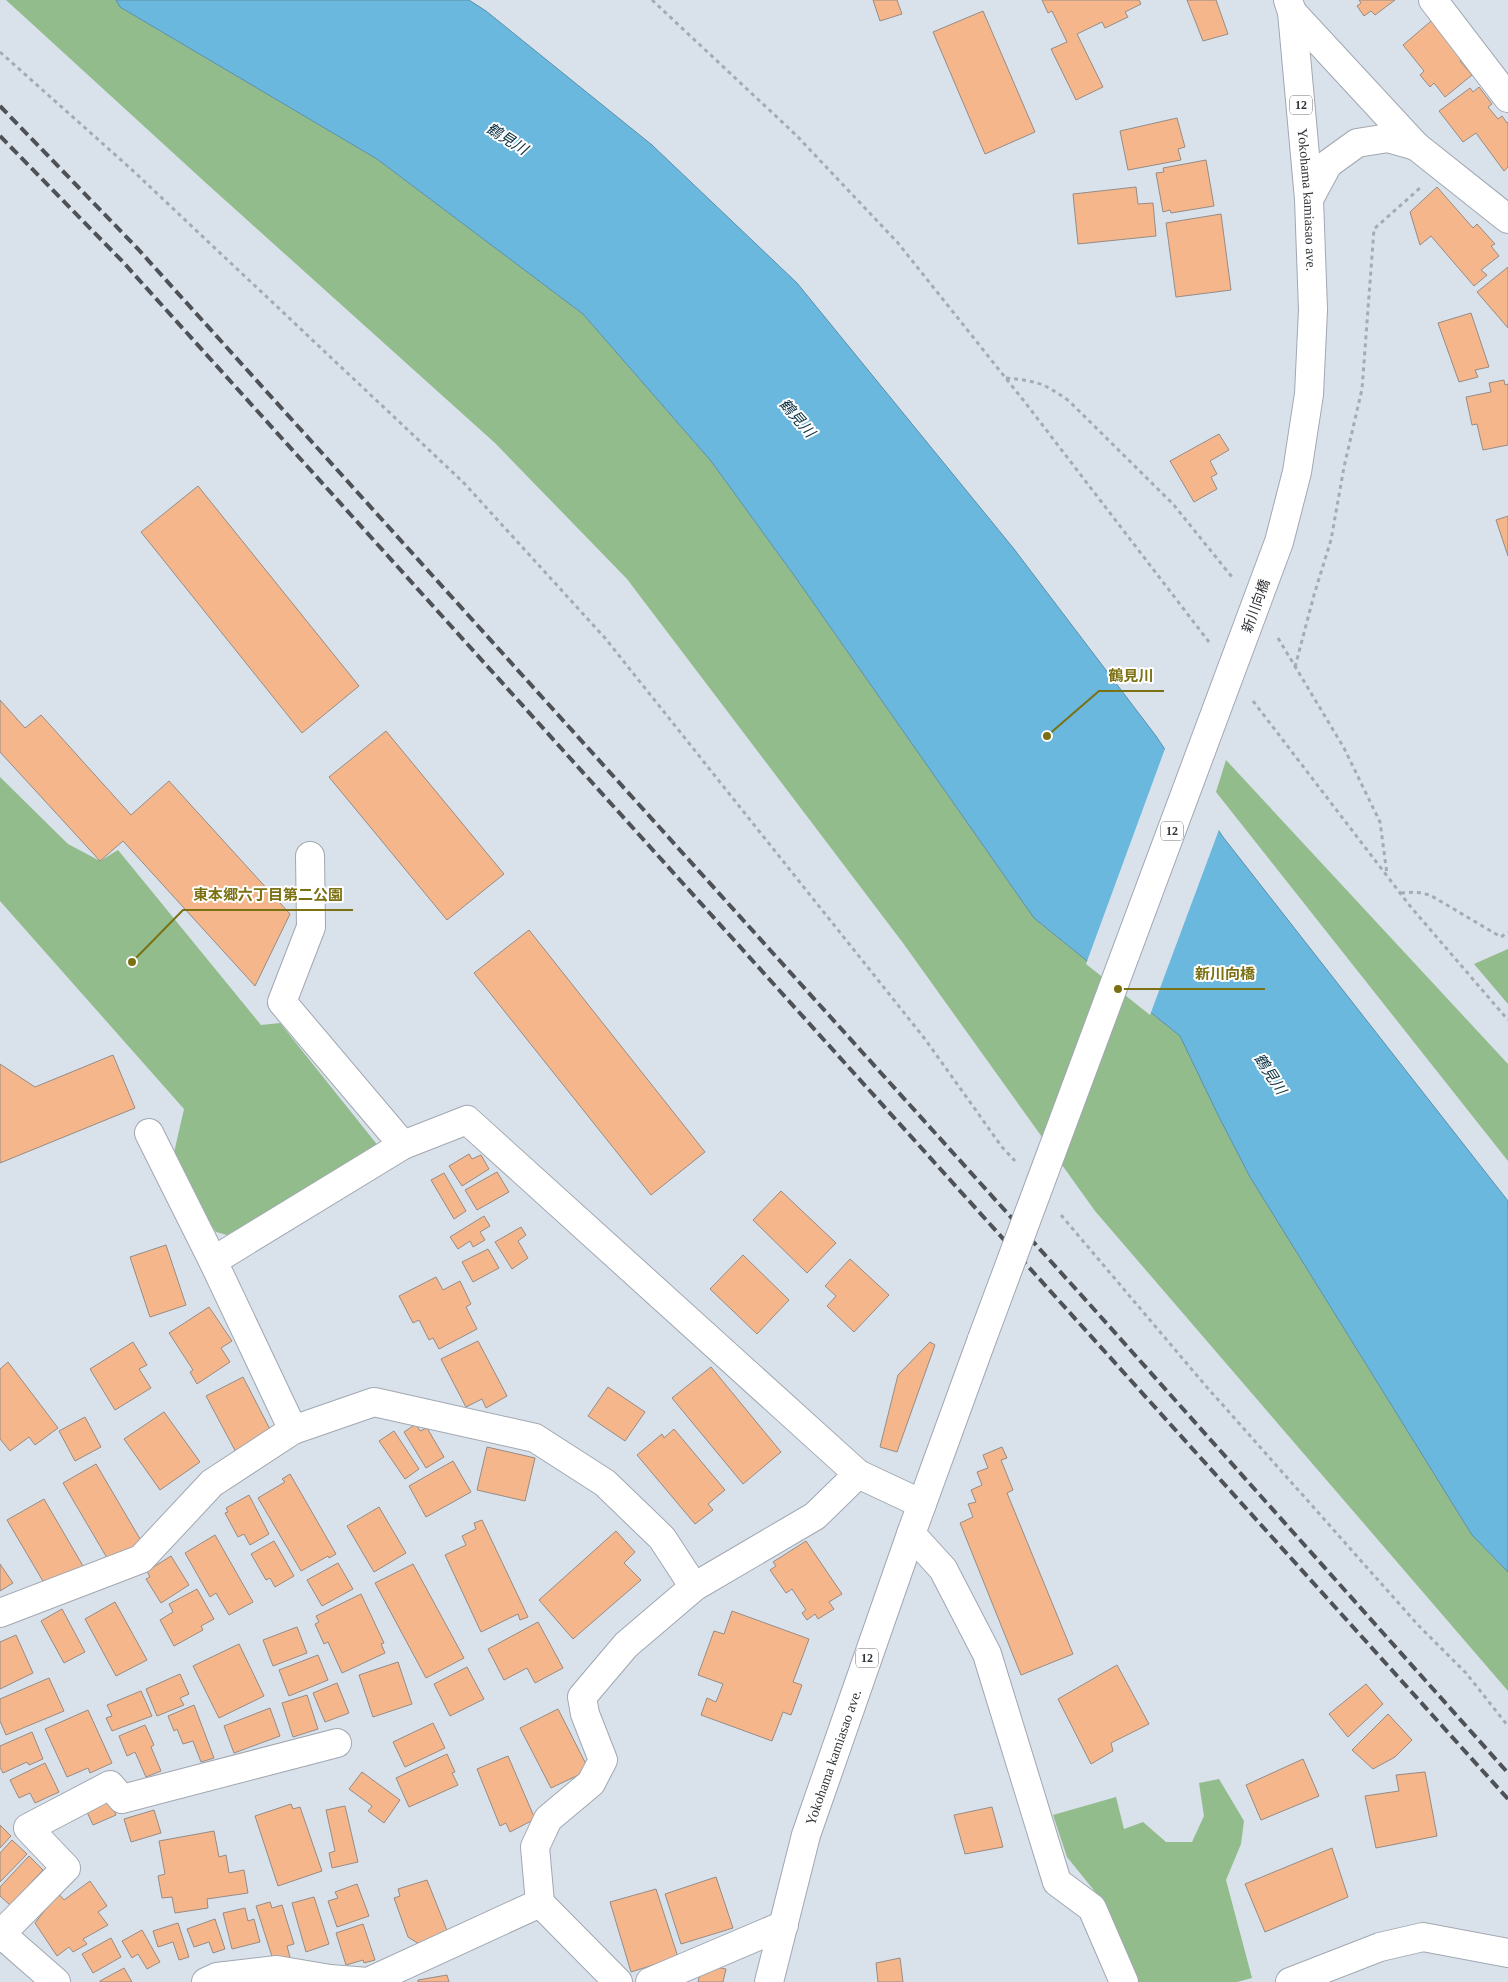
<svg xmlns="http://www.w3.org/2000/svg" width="1508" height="1982" viewBox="0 0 1508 1982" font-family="'Times New Roman','Noto Sans JP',serif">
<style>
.green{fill:#92bc8b}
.water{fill:#6ab8dd;stroke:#5990ac}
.pier{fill:#d9e1eb}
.building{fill:#f6b68b;stroke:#968c85}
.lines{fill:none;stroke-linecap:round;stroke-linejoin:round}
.minor-casing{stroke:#a1a8b2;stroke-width:30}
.major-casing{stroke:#a1a8b2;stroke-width:30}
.path{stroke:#a4abb3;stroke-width:3;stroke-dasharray:4 4;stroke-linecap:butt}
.minor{stroke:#fff;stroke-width:28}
.major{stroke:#fff;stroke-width:28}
.rail{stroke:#4e5156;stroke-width:4;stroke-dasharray:10 5;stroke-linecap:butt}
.major-bridge-casing{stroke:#a1a8b2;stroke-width:30;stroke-linecap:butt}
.major-bridge{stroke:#fff;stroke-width:28}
.labels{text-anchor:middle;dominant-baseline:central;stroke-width:4;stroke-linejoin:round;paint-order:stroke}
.shield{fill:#fff;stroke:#6f7174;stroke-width:1}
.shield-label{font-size:12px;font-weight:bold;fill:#313438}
.street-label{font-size:14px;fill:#313438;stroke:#fff}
.water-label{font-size:15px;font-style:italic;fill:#0c3141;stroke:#fff}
.leader{fill:none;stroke:#7b7112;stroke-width:2}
.callout-dot{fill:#7b7112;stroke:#fff;stroke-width:2}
.callout-label{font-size:15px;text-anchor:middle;font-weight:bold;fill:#7b7112;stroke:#fff;stroke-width:4;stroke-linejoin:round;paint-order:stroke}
</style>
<rect width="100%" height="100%" fill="#d9e1eb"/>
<g class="green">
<path d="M6,0H116L120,7L377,159L583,314L711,461L796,578L1034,918L1180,1036L1218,1115L1250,1177L1472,1535L1508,1572V1691L1095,1211L903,943L627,579L495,443L206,183Z"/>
<path d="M1226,760L1508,1064V1161L1216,792Z"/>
<path d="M0,777L68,844L100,861L118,850L261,1025L280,1023L379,1147L227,1235L216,1232L171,1166L184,1109L0,901Z"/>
<path d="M1508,949V1004L1474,964Z"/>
<path d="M1219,1779L1244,1821L1241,1844L1226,1880L1252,1978L1237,1982H1130L1135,1971L1101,1899L1067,1857L1053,1815L1116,1797L1124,1829L1143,1822L1166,1842H1192L1204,1816L1199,1783Z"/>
</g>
<path class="water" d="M116,0H469L486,11L652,145L797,283L1014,549L1156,736L1223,837L1508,1201V1572L1472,1535L1250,1177L1218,1115L1180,1036L1034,918L796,578L711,461L583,314L377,159L120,7Z"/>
<path class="pier" d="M1166,746L1220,827L1150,1015L1086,964Z"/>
<g class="building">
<path d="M873,0H897L902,14L880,21Z"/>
<path d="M1042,0H1139L1141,4L1125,12L1128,17L1105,28L1102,22L1077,34L1103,87L1076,100L1051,49L1067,42L1052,11L1048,13Z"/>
<path d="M1187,0H1216L1228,34L1203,41Z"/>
<path d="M1359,0H1395L1375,15L1371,11L1364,16L1357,6L1361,3Z"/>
<path d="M983,11L1035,132L985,154L933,32Z"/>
<path d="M1437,16L1469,54L1460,61L1472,75L1445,97L1434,83L1430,87L1420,75L1424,71L1403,45Z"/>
<path d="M1479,87L1492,104L1488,107L1498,119L1502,116L1507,123L1508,122V167L1504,171L1476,133L1463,142L1439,111L1470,88L1473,92Z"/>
<path d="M1177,118L1185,147L1178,149L1181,160L1128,170L1120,131Z"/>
<path d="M1206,160L1214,206L1171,213L1170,210L1163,212L1156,173L1164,172L1163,168Z"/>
<path d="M1136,187L1138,204L1153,203L1156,236L1078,244L1073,194Z"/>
<path d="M1437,187L1473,228L1477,224L1495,244L1491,246L1499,256L1481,270L1487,275L1474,286L1431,236L1420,245L1410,212Z"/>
<path d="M1221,214L1231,290L1176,297L1166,223Z"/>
<path d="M1508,267V328L1477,292Z"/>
<path d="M1471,313L1489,367L1475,370L1478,377L1459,382L1438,323Z"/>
<path d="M1504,380L1505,385L1508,384V445L1483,450L1477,424L1472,425L1466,397L1491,392L1489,383Z"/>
<path d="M1219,434L1229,450L1210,461L1217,474L1211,477L1217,489L1194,502L1170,461Z"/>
<path d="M198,486L359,686L302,733L141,532Z"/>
<path d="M1508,516V556L1496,520Z"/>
<path d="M0,700L25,728L41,715L131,815L169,781L290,914L255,986L123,841L100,861L0,752Z"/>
<path d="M386,731L504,874L447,920L329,777Z"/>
<path d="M529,930L705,1152L651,1195L474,973Z"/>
<path d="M113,1055L135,1108L0,1163V1064L35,1087Z"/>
<path d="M469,1154L472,1159L481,1155L489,1169L462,1186L449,1166Z"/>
<path d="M497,1172L509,1192L477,1210L465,1190Z"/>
<path d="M444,1173L466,1211L454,1219L431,1180Z"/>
<path d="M781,1191L836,1243L807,1273L753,1220Z"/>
<path d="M484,1216L490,1226L480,1232L485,1240L473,1247L470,1241L458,1249L450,1237Z"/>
<path d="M521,1227L526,1235L518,1241L528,1258L512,1269L495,1242Z"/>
<path d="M166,1245L186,1305L150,1317L130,1257Z"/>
<path d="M488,1249L499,1268L473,1282L462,1262Z"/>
<path d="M743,1255L789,1300L757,1334L710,1289Z"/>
<path d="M850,1259L889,1295L854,1332L827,1306L836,1296L825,1286Z"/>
<path d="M436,1277L443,1290L460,1281L471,1304L466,1307L477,1329L439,1349L433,1338L429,1340L419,1320L413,1323L399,1296Z"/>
<path d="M209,1307L232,1341L221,1348L230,1362L197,1384L190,1372L193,1370L169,1333Z"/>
<path d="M478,1341L507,1396L486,1408L482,1399L466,1407L441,1359Z"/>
<path d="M133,1342L147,1365L139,1369L151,1388L115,1410L90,1369Z"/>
<path d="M930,1342L935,1345L897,1452L880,1447L898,1375Z"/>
<path d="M8,1362L58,1428L35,1445L29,1437L10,1451L0,1439V1369Z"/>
<path d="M711,1367L781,1452L743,1484L672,1398Z"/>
<path d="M243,1377L274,1437L238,1456L206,1396Z"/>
<path d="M608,1387L645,1412L625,1441L588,1416Z"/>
<path d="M164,1412L200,1462L160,1490L124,1439Z"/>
<path d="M85,1417L101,1447L75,1461L59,1431Z"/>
<path d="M416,1424L420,1431L427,1428L444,1457L426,1468L404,1432Z"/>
<path d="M674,1429L725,1490L708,1504L713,1510L695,1524L637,1455L662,1434L664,1438Z"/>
<path d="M394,1431L419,1469L405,1479L379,1441Z"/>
<path d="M487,1447L535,1458L525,1501L477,1490Z"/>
<path d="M1002,1447L1007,1458L1001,1460L1013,1490L1007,1493L1073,1654L1021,1675L960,1523L973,1517L968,1504L976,1502L971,1490L982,1485L977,1472L988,1468L983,1455Z"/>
<path d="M453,1461L471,1492L426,1517L409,1486Z"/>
<path d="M96,1464L143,1544L110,1563L63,1483Z"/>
<path d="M290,1474L336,1554L329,1558L328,1556L301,1571L258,1498L285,1482L282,1479Z"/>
<path d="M249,1495L269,1534L250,1545L244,1534L238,1537L225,1513L228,1512L226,1508Z"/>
<path d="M44,1499L83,1566L47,1588L7,1520Z"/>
<path d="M379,1507L406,1553L374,1572L347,1526Z"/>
<path d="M482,1520L528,1617L520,1620L518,1614L481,1632L445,1555L466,1545L462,1536L476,1529L474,1523Z"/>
<path d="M616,1531L635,1552L624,1563L641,1580L573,1639L539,1600Z"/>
<path d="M215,1535L253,1602L229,1615L216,1593L210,1597L185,1553Z"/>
<path d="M274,1541L294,1576L275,1587L270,1578L266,1580L251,1554Z"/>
<path d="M806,1541L842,1594L829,1602L834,1609L818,1619L815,1614L807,1620L802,1613L806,1610L792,1589L786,1593L770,1570L776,1566L773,1562Z"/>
<path d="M171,1556L189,1585L161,1603L146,1579L150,1577L147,1571Z"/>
<path d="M338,1563L353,1589L322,1606L307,1580Z"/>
<path d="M0,1564L13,1583L0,1591Z"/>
<path d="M413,1564L464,1658L426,1678L375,1583Z"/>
<path d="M197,1589L214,1619L201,1626L203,1630L174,1646L160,1620L173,1612L169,1604Z"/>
<path d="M361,1594L384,1643L381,1644L385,1653L342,1673L328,1642L324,1644L315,1624L319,1622L316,1616Z"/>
<path d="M115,1602L147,1660L116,1676L85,1619Z"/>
<path d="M62,1609L85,1652L64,1663L41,1621Z"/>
<path d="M732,1611L809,1639L793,1682L802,1685L791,1715L783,1712L772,1741L701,1715L707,1698L716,1702L723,1684L698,1675L714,1631L724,1634Z"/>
<path d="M538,1622L563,1668L535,1683L527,1668L504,1680L488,1649Z"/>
<path d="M297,1627L307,1653L273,1666L263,1640Z"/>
<path d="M16,1635L33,1673L0,1689V1642Z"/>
<path d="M239,1644L264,1696L219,1718L193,1666Z"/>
<path d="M318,1655L328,1680L289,1696L279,1670Z"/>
<path d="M398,1662L412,1704L373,1717L359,1675Z"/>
<path d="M1117,1665L1149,1724L1111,1743L1113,1751L1091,1764L1058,1699Z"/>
<path d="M467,1667L484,1699L450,1716L434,1684Z"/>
<path d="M180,1674L189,1694L180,1698L184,1705L157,1716L146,1689Z"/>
<path d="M49,1678L64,1711L6,1735L0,1721V1699Z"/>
<path d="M337,1683L349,1713L325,1722L313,1693Z"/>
<path d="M1366,1684L1383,1704L1348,1737L1329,1714Z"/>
<path d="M141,1691L152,1716L112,1731L106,1718L112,1716L107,1705Z"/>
<path d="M307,1695L318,1729L293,1737L282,1703Z"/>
<path d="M194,1705L214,1758L201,1762L193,1741L183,1744L177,1729L174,1731L168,1716Z"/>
<path d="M270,1708L280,1736L234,1753L224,1726Z"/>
<path d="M558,1709L589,1770L551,1788L520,1728Z"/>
<path d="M88,1710L112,1763L90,1773L88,1768L67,1777L45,1729Z"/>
<path d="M1388,1714L1412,1740L1395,1757L1373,1769L1352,1750Z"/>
<path d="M433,1723L445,1748L405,1767L393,1742Z"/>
<path d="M145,1725L154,1745L151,1747L161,1771L146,1777L135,1752L127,1756L119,1736Z"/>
<path d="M32,1732L43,1759L29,1765L27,1762L3,1773L0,1767V1746Z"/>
<path d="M447,1754L455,1772L452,1773L458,1785L409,1807L396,1778Z"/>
<path d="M508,1756L535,1819L510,1832L506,1823L500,1826L477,1769Z"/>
<path d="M1303,1759L1319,1796L1261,1820L1246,1785Z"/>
<path d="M45,1763L59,1792L35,1803L30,1793L19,1798L10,1780Z"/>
<path d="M362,1772L400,1800L384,1823L368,1811L372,1806L349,1789Z"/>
<path d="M1425,1772L1437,1836L1376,1848L1365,1796L1399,1791L1396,1775Z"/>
<path d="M109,1800L116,1815L93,1825L87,1812L97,1808L95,1803Z"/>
<path d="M291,1804L293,1809L300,1807L322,1871L278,1886L255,1816Z"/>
<path d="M345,1806L358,1862L332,1868L329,1853L335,1851L326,1810Z"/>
<path d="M992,1807L1003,1847L965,1854L954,1815Z"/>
<path d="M154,1810L161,1833L131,1842L124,1819Z"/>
<path d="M0,1825L11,1836L0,1848Z"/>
<path d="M214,1831L219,1857L226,1855L229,1873L244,1870L248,1893L207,1899L208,1908L175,1913L172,1897L162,1898L158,1876L165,1874L159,1841Z"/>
<path d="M12,1840L27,1854L0,1882V1853Z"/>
<path d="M1332,1848L1348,1897L1265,1932L1245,1884Z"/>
<path d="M29,1856L43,1870L10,1905L0,1896V1887Z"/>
<path d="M716,1877L733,1928L681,1944L665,1894Z"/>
<path d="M427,1880L448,1933L433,1944L431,1938L419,1944L408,1937L394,1898L400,1896L398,1889Z"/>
<path d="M90,1881L107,1906L98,1912L108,1925L83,1939L87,1944L73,1952L69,1947L57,1956L35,1923L58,1893L64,1900Z"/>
<path d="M357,1884L369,1916L337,1927L328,1901L338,1898L335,1892Z"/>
<path d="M656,1889L678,1957L631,1972L610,1902Z"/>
<path d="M314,1897L329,1944L306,1952L292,1903Z"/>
<path d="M270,1902L272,1908L282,1905L294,1944L287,1946L291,1961L275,1966L256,1906Z"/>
<path d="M245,1908L248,1921L254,1919L260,1942L232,1949L223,1913Z"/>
<path d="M215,1919L225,1949L213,1953L209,1942L194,1947L187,1929Z"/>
<path d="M178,1923L189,1957L179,1960L173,1942L158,1947L153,1931Z"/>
<path d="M363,1924L375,1960L364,1963L363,1960L346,1965L336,1933Z"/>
<path d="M142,1930L160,1962L147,1969L138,1954L132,1958L122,1941Z"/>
<path d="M111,1938L121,1957L93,1973L82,1954Z"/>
<path d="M900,1958L903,1982H878L876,1963Z"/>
<path d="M702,1964L726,1969L723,1982H698Z"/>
<path d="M124,1968L132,1982H100V1981Z"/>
<path d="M447,1975L449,1982H418V1980Z"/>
</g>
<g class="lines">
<defs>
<g id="minor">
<path d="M1433,0L1508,98"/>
<path d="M1292,12L1416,146L1508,219"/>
<path d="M1309,199L1328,164L1357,143L1388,138L1416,146"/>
<path d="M310,856L311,927L282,1002L403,1145"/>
<path d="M149,1133L213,1261L293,1430"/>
<path d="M213,1261L403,1145L467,1120L858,1474L922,1504"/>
<path d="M911,1534L943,1569L987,1654L1057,1882L1092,1908L1124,1982"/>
<path d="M0,1613L141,1559L212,1483L293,1430L374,1402L535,1438L605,1483L662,1538L694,1587"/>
<path d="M540,1903L618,1982"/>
<path d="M0,1933L56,1982"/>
<path d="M1,1934L66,1868L28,1828L110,1785L122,1799L337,1743"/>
<path d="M206,1982L217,1977L277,1970L330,1979L368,1982L540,1903L535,1847L548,1819L591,1783L603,1760L585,1714L582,1697L626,1645L694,1587L815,1516L858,1474"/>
<path d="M650,1982L784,1925"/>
<path d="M1290,1982L1380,1947L1423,1937L1508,1953"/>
</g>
<g id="major">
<path id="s1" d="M1288,0L1292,12L1309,199L1313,310"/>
<path id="s2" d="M769,1982L806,1835L911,1534L982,1339"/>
</g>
</defs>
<use href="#minor" class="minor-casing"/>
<use href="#major" class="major-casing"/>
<g class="path">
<path d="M652,0L796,135L898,243L1024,401L1209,642"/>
<path d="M0,52L130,168L463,482L605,638L925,1039L1002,1147L1015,1161"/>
<path d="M1006,378C1037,381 1044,383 1069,401L1173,504L1232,577"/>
<path d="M1278,638L1344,748L1380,822L1387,874"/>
<path d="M1295,667L1314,595L1331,540L1344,467L1362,389L1374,229L1420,188"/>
<path d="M1253,701L1410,906L1508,1020"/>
<path d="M1401,893L1416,892L1430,895L1501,937L1508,932"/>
<path d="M1061,1215L1205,1385L1418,1625L1466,1673L1508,1726"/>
</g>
<use href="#minor" class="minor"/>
<use href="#major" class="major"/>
<g class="rail">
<path d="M0,106L138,249L1092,1307L1508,1773"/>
<path d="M0,136L123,262L1508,1799"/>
</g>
<defs>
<path id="major-bridge" d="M982,1339L1279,542L1297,472L1309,394L1313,310"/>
</defs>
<use href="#major-bridge" class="major-bridge-casing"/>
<use href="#major-bridge" class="major-bridge"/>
</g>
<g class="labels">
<g class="shield">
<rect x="1290" y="95.5" width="22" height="19" rx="4"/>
<rect x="1161" y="821.5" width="22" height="19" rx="4"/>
<rect x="856" y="1648.5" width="22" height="19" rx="4"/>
</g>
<g class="shield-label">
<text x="1301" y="105">12</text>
<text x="1172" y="831">12</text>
<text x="867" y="1658">12</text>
</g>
<g class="street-label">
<text stroke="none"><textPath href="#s1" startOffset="201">Yokohama kamiasao ave.</textPath></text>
<text transform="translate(1256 606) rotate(-70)">新川向橋</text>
<text stroke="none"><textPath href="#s2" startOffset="234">Yokohama kamiasao ave.</textPath></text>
</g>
<g class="water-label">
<text transform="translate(507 139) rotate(32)">鶴見川</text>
<text transform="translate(797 418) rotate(49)">鶴見川</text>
<text transform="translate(1270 1074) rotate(57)">鶴見川</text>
</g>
</g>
<path class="leader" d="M1047 736L1099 691H1164M132 962L183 910H353M1118 989L1185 989H1265"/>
<g class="callout-dot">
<circle cx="1047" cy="736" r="5"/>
<circle cx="132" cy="962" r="5"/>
<circle cx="1118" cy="989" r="5"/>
</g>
<g class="callout-label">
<text x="1131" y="681">鶴見川</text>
<text x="268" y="900">東本郷六丁目第二公園</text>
<text x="1225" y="979">新川向橋</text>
</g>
</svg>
